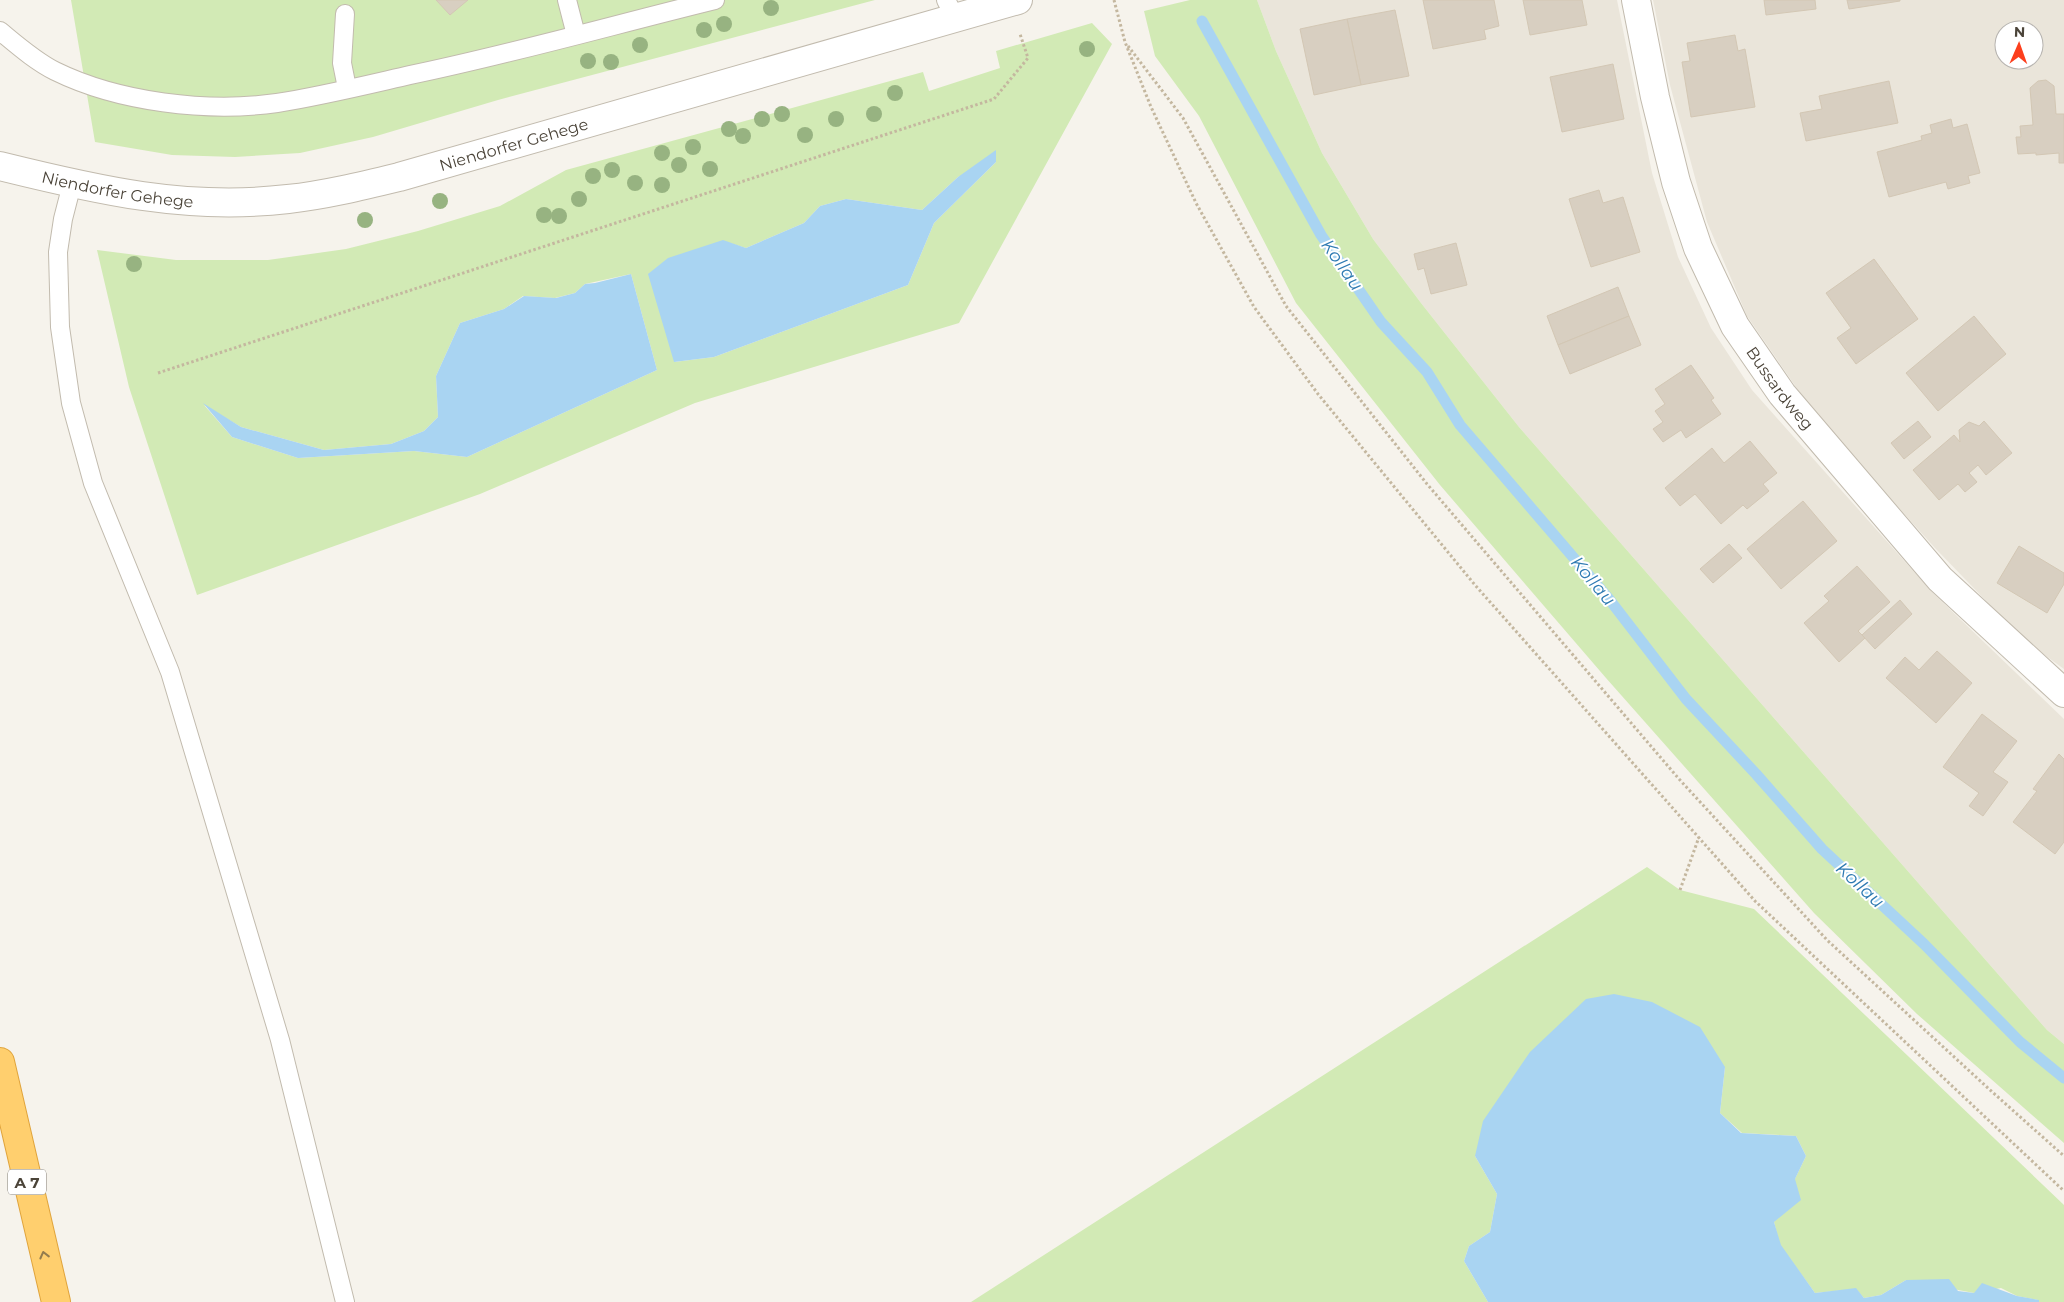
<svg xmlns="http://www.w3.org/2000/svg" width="2064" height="1302" viewBox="0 0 2064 1302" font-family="Montserrat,sans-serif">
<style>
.residential{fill:#eae5da;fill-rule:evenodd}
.green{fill:#d2eab5;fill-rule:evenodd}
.water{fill:#a9d4f2}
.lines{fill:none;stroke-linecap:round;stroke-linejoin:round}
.stream{stroke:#a9d4f2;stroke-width:11}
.building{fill:#d8cfc1;stroke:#d3c7b4}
.service-casing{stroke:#c2bbae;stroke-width:20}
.minor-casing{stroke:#c2bbae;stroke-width:30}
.tertiary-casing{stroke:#c2bbae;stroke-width:30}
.motorway-casing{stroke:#e0a43c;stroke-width:30}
.path{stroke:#c4b79f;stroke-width:3;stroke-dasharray:2.5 2.5;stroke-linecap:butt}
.service{stroke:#fff;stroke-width:18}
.minor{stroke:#fff;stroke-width:28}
.tertiary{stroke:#fff;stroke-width:28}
.motorway{stroke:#ffcf6e;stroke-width:28}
.tree{fill:#97b381}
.oneway{stroke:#937c4e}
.labels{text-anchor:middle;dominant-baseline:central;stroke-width:4;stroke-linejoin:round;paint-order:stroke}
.shield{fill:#fff;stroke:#817c74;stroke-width:1}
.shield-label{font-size:15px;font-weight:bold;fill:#4b4439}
.street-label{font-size:16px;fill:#4b4439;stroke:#fff}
.water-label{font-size:18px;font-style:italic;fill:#2e7ab2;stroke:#fff}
</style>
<rect width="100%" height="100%" fill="#f6f3ec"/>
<g class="residential">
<path d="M1257,0H1617L1652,173L1678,257L1711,328L1752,390L1932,592L2064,719V1044L2047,1030L1519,427L1421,303L1373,239L1322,153L1276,51Z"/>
<path d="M1653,0H2064V669L2024,640L1935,548L1816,416L1747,316L1707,222L1670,85ZM2004,30H2034V60H2004Z"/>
</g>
<g class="green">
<path d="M71,0H875L498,100L373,137L300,153L235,157L172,155L95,142Z"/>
<path d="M1190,0H1257L1276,51L1322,153L1373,239L1421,303L1519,427L2047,1030L2064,1044V1143L1917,1014L1814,913L1606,678L1440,485L1296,303L1199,116L1155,56L1144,11Z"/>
<path d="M1092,23L1112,44L959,323L695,403L480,494L197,595L129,387L97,250L176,260H268L346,249L418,231L500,206L566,170L923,72L929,91L1000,68L996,51ZM996,162L934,223L908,285L714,357L674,362L723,241L746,248L804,223L820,206L846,199L922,210L958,177ZM631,274L657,370L467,457L414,451L298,458L232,437L204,405L241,427L324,450L391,444L424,431L438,417L436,376L460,323L504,309L523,296L555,298L575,293L585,284Z"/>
<path d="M1647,867L1680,890L1754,909L2064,1205V1302H2039L2038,1300L2017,1296L2001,1288L1974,1293L1906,1280L1881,1295L1864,1298L1856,1289L1815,1293L1780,1245L1774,1222L1806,1156L1796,1136L1742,1133L1720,1113L1725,1067L1475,1156L1497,1194L1490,1232L1469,1246L1464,1261L1488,1302H971Z"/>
</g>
<g class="water">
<path d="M996,150V162L934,223L908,285L714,357L674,362L648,274L668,258L723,240L746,248L804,223L820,206L846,199L922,210L958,177Z"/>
<path d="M631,274L657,370L467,457L414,451L298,458L232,437L203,403L241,427L324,450L391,444L424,431L438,417L436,376L460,323L504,309L524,296L556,298L575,293L585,284L595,283Z"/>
<path d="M1614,994L1652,1002L1700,1027L1725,1067L1720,1113L1741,1133L1796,1136L1806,1156L1795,1179L1801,1200L1774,1222L1781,1245L1815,1293L1856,1288L1864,1298L1881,1295L1906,1280L1949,1279L1958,1291L1974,1293L1982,1283L2017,1296L2039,1300V1302H1488L1464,1261L1469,1246L1490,1232L1497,1194L1475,1156L1483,1121L1530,1052L1586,999Z"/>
</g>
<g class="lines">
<path class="stream" d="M1202,21L1321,235L1381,322L1427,372L1460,425L1609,599L1686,699L1756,774L1822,849L1924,944L2020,1042L2064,1078"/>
</g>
<g class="building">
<path d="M436,0H468L450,15Z"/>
<path d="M1423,0H1494L1499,26L1484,30L1486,39L1433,49Z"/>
<path d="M1523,0H1582L1587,25L1530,35Z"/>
<path d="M1764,0H1815L1816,9L1766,15Z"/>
<path d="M1847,0H1900V1L1849,9Z"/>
<path d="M1395,10L1409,76L1361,85L1347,19Z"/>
<path d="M1347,19L1361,85L1314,95L1300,29Z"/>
<path d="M1735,35L1738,51L1745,49L1755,107L1691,117L1682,62L1690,61L1687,43Z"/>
<path d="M1613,64L1624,119L1562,132L1550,77Z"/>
<path d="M2046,80L2054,86L2056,114H2064V163H2059V153L2036,155V153L2018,154L2016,137H2021L2020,126L2033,125L2030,88L2038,81Z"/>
<path d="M1889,81L1898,123L1806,141L1800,113L1822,109L1819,96Z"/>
<path d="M1951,119L1953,128L1967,124L1980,173L1968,176L1970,183L1948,189L1946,182L1889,197L1877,152L1922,140L1921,136L1932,133L1930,125Z"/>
<path d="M1599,190L1603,203L1623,197L1640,252L1591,267L1569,199Z"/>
<path d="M1456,243L1467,285L1431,294L1424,268L1418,270L1414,254Z"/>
<path d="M1874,259L1918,319L1856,364L1837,338L1851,328L1826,293Z"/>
<path d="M1618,287L1629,316L1558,345L1547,316Z"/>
<path d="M1629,316L1641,345L1570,374L1558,345Z"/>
<path d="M1974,316L2006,354L1938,411L1906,373Z"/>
<path d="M1691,365L1714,398L1711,400L1721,414L1686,438L1681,430L1663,442L1653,429L1663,422L1655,411L1665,404L1655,389Z"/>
<path d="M1918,421L1931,437L1904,459L1891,443Z"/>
<path d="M1984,421L2012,453L1986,475L1978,465L1969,473L1977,482L1965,492L1958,484L1939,500L1913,470L1954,435L1960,442L1959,430L1969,422L1979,426Z"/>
<path d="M1750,441L1777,473L1763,484L1769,491L1747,509L1743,505L1721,524L1695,494L1680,506L1665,488L1712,448L1724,463Z"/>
<path d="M1803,501L1837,541L1781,589L1747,549Z"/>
<path d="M1729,544L1742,558L1713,583L1700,569Z"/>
<path d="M2019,546L2064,573V584L2047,613L1997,583Z"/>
<path d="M1857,566L1890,602L1858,631L1865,638L1839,662L1804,623L1829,601L1824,596Z"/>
<path d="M1900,600L1912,614L1875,649L1862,635Z"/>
<path d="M1937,651L1972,683L1936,723L1886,678L1905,657L1919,670Z"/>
<path d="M1982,714L2017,741L1993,772L2008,782L1983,816L1969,806L1979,793L1943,767Z"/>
<path d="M2059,754L2064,759V842L2055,854L2013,822L2037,791L2033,789Z"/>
</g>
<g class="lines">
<defs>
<g id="service">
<path d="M567,0L576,35"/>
<path d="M946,0L956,19"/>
<path d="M345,14L342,63L347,88"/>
<path d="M0,31C17,45 35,61 55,71C118,102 207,113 277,103C321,96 366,85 410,75C512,54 613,25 715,0"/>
<path d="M72,184L63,219L58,252L60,327L71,403L93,483L170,672L280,1040L345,1302"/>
</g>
<g id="minor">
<path id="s1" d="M1636,0L1655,97L1676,182L1698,248L1735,326L1782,394L1940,579L2064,693"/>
</g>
<g id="tertiary">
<path id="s2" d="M0,166C97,190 187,211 288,199C325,195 362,186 399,177L1018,0"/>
</g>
<path id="motorway" d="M0,1062L56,1302"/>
</defs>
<use href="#service" class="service-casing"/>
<use href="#minor" class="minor-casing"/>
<use href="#tertiary" class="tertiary-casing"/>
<use href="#motorway" class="motorway-casing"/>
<g class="path">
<path d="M1114,0L1125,42L1151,107L1196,203L1254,307L1318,394L1475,585L1755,901L2064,1191"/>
<path d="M1128,46L1183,118L1286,306L1427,484L1679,779L1827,940L1989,1089L2064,1156"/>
<path d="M158,373L994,99L1028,58L1020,34"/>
<path d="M1680,890L1699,837"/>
</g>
<use href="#service" class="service"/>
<use href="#minor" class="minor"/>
<use href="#tertiary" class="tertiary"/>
<use href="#motorway" class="motorway"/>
</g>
<g class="tree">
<circle cx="771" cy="8" r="8"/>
<circle cx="724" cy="24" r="8"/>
<circle cx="704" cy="30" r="8"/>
<circle cx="640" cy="45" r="8"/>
<circle cx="1087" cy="49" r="8"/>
<circle cx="588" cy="61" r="8"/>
<circle cx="611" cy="62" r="8"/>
<circle cx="895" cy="93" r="8"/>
<circle cx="782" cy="114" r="8"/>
<circle cx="874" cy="114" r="8"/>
<circle cx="762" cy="119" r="8"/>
<circle cx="836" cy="119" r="8"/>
<circle cx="729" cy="129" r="8"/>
<circle cx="805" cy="135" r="8"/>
<circle cx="743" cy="136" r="8"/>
<circle cx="693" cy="147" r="8"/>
<circle cx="662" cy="153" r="8"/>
<circle cx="679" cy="165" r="8"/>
<circle cx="710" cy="169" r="8"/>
<circle cx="612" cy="170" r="8"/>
<circle cx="593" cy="176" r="8"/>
<circle cx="635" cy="183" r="8"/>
<circle cx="662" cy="185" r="8"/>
<circle cx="579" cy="199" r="8"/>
<circle cx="440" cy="201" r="8"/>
<circle cx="544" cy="215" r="8"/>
<circle cx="559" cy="216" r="8"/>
<circle cx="365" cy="220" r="8"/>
<circle cx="134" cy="264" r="8"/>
</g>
<defs><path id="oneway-chevron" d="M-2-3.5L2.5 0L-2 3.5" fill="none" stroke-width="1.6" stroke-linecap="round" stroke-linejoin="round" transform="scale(1.25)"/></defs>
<use class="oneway" href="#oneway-chevron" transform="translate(44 1255) rotate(-104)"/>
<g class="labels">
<rect class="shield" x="8" y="1169.5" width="38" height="25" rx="4"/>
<g class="shield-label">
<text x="27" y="1182">A 7</text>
</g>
<g class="street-label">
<text stroke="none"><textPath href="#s2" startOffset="524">Niendorfer Gehege</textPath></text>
<text stroke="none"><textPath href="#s2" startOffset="120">Niendorfer Gehege</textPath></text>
<text stroke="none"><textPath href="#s1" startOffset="419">Bussardweg</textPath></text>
</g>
<g class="water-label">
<text transform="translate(1342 265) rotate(55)">Kollau</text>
<text transform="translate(1593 581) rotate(50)">Kollau</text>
<text transform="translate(1860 885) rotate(43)">Kollau</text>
</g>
</g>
<g transform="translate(2019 45) rotate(2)"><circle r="24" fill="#ffffff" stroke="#b7b4b0"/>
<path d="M0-4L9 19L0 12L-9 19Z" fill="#fc3f1d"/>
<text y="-8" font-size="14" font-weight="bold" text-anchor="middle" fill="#4b4439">N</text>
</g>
</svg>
